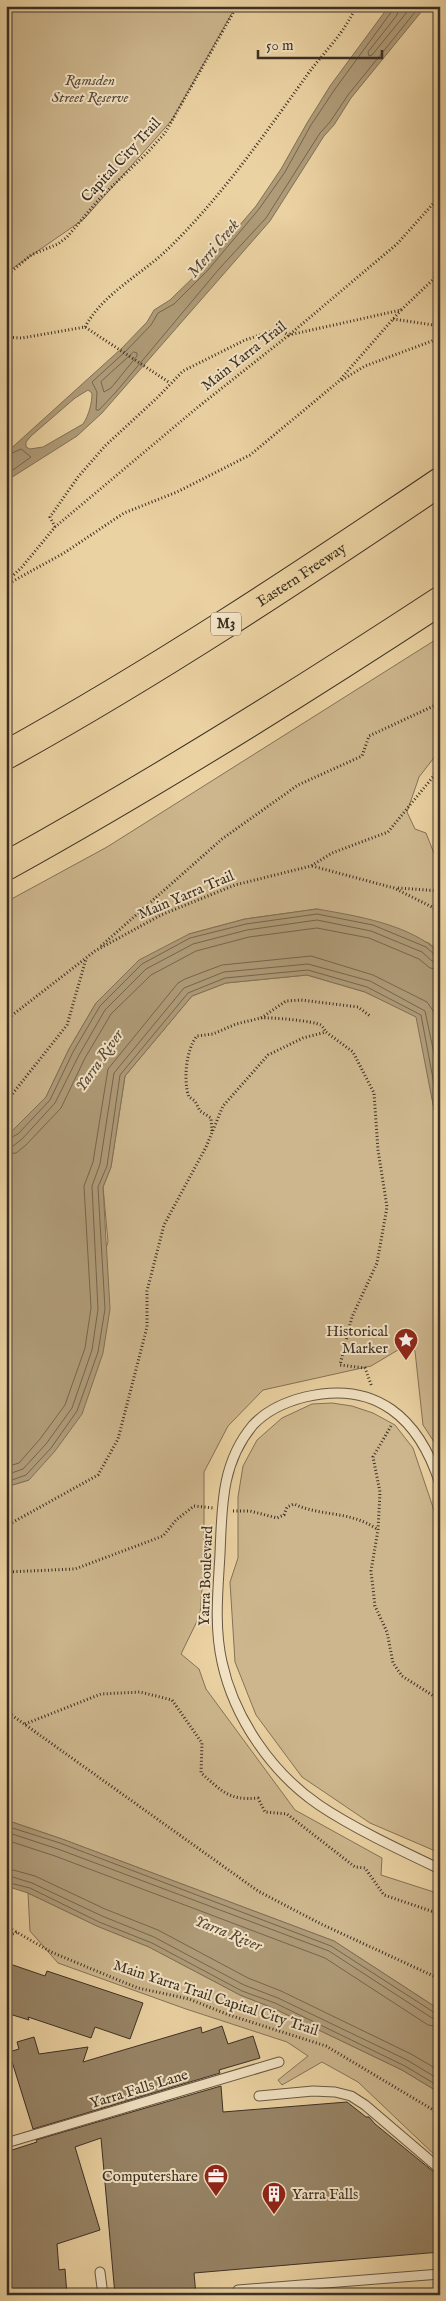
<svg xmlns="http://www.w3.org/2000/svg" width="446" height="2301" viewBox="0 0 446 2301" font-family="'IM FELL English',serif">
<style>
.green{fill:#cdb68d;stroke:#847259}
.water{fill:#af9b78;stroke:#817057;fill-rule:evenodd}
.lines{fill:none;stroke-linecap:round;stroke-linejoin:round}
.shore{stroke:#75654e;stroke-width:1}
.building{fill:#978466;stroke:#3b2f25}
.lane-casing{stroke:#675844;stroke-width:11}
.highway-casing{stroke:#3b2f25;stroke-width:30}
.path{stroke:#3b2f25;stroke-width:3;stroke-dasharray:1 2.5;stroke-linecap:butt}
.lane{stroke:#f2e2c3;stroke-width:9}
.highway{stroke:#ebd2a2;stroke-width:28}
.labels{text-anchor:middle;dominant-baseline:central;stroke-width:4;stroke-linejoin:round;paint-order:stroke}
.shield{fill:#f2e2c3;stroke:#726554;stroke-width:1}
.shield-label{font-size:14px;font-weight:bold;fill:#3b2f25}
.park-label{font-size:15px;font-style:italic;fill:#584a3a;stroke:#f2e2c3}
.street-label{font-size:15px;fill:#3b2f25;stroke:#f2e2c3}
.poi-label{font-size:15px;fill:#3b2f25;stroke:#f2e2c3;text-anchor:end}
.water-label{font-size:16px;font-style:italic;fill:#584a3a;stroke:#f2e2c3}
</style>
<rect width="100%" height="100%" fill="#ebd2a2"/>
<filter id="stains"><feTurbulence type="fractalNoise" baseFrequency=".004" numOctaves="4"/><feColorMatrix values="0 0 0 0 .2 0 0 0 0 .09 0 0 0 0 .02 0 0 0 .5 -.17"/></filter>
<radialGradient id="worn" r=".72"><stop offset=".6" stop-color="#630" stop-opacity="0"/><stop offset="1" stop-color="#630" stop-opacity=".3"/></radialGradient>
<g class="green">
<path d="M6,6H236L172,120L84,219L6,273Z"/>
<path d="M440,637V750L419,777L407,812L415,829L426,833L439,866L440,953L429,943L317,909L245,919L189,934L96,1003L69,1049L46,1097L6,1137V902L107,847Z"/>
<path d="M307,975L365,992L417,1017L440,1140V1451L423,1425L415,1351L408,1344L371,1366L263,1390L228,1426L204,1472V1562L200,1615L181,1654L199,1669L206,1689L295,1810L382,1858L381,1875L440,1894V2010L334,1941L62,1839L6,1820V1487L29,1480L108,1242L103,1187L111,1167L125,1076L192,996L226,983Z"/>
<path d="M332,1403L352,1406L373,1413L395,1425L413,1448L440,1528V1853L370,1823L302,1777L256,1715L235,1662L230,1582L238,1558V1497L243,1466L257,1440L282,1418L312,1404Z"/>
<path d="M28,1893L97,1926L149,1947L240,1995L273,2008L402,2070L440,2093V2160L358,2082L322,2062L282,2085L278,2080L308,2056L287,2042L186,2009L58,1963L30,1931Z"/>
</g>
<g class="water">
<path d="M389,6H426L351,98L334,125L324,136L270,221L102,413L77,436L6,481V453L122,348L147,322L154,310L170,300L204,267L256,206L281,169L307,123L330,86ZM88,390L92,393C92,403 89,415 83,424L43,447L30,449L26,447V442L31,436L75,398Z"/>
<path d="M317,909C357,916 409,924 440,953V1140L416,1017L365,992L307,975L226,983L192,996L125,1076L111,1167L103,1187L110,1309L103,1353L82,1414L55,1451L29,1480L6,1487V1137L46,1097L69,1049L96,1003L139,960L189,934L245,919Z"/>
<path d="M6,1820L62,1839L334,1941L440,2010V2093L402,2070L273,2008L240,1995L149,1947L97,1926L28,1893L6,1886Z"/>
</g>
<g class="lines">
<g class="shore">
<path d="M393,6L392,11L335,89L311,125L285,172L259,209L208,270L174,304L158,313L151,325L126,351L92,382L97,392L96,410H99L116,392L219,269L266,218L320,133L330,122L348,95L420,6"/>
<path d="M399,6L397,15L368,52L369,56L372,55L412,6"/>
<path d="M134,352L137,353V356L111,388L104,392L101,382Z"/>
<path d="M6,456L21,449L31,457L6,475"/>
<path d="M6,1140L18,1134L50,1100L73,1052L100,1006L142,964L190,938L246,924L317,914L373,925L426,947L435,955L440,956"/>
<path d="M6,1147L13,1146L22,1139L55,1103L79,1055L105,1010L146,969L193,944L247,930L317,920L371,931L422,952L432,961L440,962"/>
<path d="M6,1154L16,1153L26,1145L61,1108L85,1058L111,1014L151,975L196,951L249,937L317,928L369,938L419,959L430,968L440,970"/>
<path d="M6,1467L19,1463L40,1439L65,1405L85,1348L91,1308L84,1186L93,1162L108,1069L178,983L185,979L222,965L311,956L373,975L427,1002L434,1012L440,1040"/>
<path d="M6,1475L23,1469L46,1444L72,1408L92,1350L98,1309L92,1186L100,1164L114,1073L184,988L224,972L308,964L370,981L425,1011L440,1082"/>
<path d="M6,1482L26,1475L51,1448L77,1411L98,1352L105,1309L98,1187L107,1166L120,1075L188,993L225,978L308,970L367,987L421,1015L440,1116"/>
<path d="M6,1826L60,1843L331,1946L435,2013L440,2014"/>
<path d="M6,1832L58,1849L329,1951L432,2018L440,2020"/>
<path d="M6,1840L55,1856L325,1958L428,2025L440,2027"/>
<path d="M6,1868L35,1876L105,1909L158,1930L248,1978L281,1991L411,2054L440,2071"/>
<path d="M6,1875L32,1883L102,1916L154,1937L244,1985L278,1998L407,2060L440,2080"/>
<path d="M6,1882L30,1888L99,1922L152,1943L242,1991L275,2003L405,2066L440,2087"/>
</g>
</g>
<g class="building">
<path d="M10,1964L45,1976L47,1971L143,2003L130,2039L95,2027L91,2038L28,2017L29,2020L6,2013V1974Z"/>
<path d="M222,2026L228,2044L253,2036L260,2058L219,2070L220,2073L33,2129L9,2052L19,2049L17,2042L34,2037L39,2054L88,2047L83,2062L201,2027L202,2033Z"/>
<path d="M221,2086L223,2112L347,2102L366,2117H369L375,2124L440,2177V2252L194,2273L196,2295H115L101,2138L75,2147L100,2230L57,2244L59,2270L65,2269L67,2295H6V2152L37,2142L36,2140Z"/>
</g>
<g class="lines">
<defs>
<g id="lane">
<path d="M440,1484C419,1418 376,1380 305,1397C285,1402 267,1410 253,1425C221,1463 222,1507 220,1554C218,1590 214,1626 222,1662C234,1718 272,1773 319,1805C353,1828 402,1851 440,1869"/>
<path d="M259,2096L313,2091L335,2092L351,2096L365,2105L440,2169"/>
<path d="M6,2143L279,2062"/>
<path d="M100,2272L103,2295"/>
<path d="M238,2290L440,2274"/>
</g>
<g id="highway">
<path id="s1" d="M6,755C156,672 298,578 440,482"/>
<path d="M6,866C154,784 298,694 440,601"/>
</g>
</defs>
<use href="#lane" class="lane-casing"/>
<use href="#highway" class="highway-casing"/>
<g class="path">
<path d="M6,276L31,255L58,244L67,237L101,197L147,153L165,133L237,6"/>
<path d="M393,319L440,326"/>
<path d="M85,327C104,292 143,274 170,247C224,194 266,132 310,71C326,50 346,31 356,6"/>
<path d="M6,337L22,338L85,327L170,383"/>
<path d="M342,380L365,366L440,338"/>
<path d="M55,527L50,517L78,477L105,446L158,397L183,371L245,340L278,329L289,335L401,310L440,273"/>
<path d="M6,582L22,567L55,527L198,407L289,335L397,244L440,196"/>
<path d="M6,585L64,553L124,513L177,492L250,455L338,382L401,310"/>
<path d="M312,866L394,888L440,911"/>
<path d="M398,888L440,891"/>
<path d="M101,946L222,839L298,785L362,756L369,736L440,703"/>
<path d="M261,1018C270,1017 314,1021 321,1025C323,1027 324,1029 326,1032"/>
<path d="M6,1020L95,951L161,915L235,885L311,866L332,853L388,832L437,772L440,765"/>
<path d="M6,1102L67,1025L86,959"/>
<path d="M212,1131L211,1118L200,1111L195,1101L189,1097C183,1081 186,1049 197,1036L213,1034L236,1024L261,1018L286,1001L301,1000L358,1007L370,1016"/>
<path d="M391,1426L373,1457L380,1492L378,1530L371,1571L375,1606L387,1632L393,1663L402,1676L440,1700"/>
<path d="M233,1511H250L277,1518L284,1515L287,1507L294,1504C322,1517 348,1510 377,1529"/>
<path d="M6,1526L98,1475L118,1439L147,1327V1291L164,1225L206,1147L223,1106L268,1055L303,1038L326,1032L353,1052L374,1093L378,1150L387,1207L377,1263L352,1317L340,1365L365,1368L372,1387"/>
<path d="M6,1572L75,1569L163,1536L176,1520L194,1506L213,1508"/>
<path d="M6,1711L258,1891L321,1924L440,1979"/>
<path d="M25,1724L101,1694L140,1692L172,1700L202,1743L201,1773C222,1791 229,1801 258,1798L265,1812L287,1814L355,1867L365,1868L384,1895L434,1912L440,1920"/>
<path d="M6,1926L51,1952L123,1982L138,1988L189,1999L229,2015L326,2046L440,2114"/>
<path d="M6,1936L18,1932"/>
</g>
<use href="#lane" class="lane"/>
<use href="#highway" class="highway"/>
</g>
<defs>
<symbol id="sight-pin" viewBox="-11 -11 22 30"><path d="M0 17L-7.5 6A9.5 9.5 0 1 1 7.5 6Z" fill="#8f2418" stroke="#f2e2c3"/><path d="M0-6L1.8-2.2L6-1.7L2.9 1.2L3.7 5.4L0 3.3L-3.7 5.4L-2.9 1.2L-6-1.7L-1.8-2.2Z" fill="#fff"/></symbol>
<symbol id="office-pin" viewBox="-11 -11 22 30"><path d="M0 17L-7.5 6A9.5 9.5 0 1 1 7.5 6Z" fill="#8f2418" stroke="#f2e2c3"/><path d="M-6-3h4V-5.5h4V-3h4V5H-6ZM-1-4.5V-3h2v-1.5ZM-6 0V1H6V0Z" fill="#fff"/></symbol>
<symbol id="building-pin" viewBox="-11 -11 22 30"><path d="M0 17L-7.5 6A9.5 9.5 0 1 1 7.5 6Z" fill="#8f2418" stroke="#f2e2c3"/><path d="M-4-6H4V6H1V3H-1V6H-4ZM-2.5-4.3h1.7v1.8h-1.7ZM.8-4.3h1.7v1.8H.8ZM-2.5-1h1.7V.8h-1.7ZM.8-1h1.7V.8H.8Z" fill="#fff"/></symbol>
</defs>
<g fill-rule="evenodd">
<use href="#sight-pin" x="392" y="1326" width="28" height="38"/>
<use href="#office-pin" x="202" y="2162" width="28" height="38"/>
<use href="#building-pin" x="260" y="2180" width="28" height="38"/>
</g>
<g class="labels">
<rect class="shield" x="211" y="612.5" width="30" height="23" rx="4"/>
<g class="shield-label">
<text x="226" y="624">M3</text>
</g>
<g class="park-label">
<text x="90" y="80">Ramsden<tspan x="90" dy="17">Street Reserve</tspan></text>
</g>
<g class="street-label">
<text transform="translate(121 160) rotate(-47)">Capital City Trail</text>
<text transform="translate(244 356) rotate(-38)">Main Yarra Trail</text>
<text stroke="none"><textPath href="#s1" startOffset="346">Eastern Freeway</textPath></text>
<text transform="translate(186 895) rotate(-23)">Main Yarra Trail</text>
<text transform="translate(206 1576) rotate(-88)">Yarra Boulevard</text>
<text transform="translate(216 1998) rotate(18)">Main Yarra Trail Capital City Trail</text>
<text transform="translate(139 2089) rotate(-17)">Yarra Falls Lane</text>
</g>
<g class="poi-label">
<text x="388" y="1331">Historical<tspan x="388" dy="17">Marker</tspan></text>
<text x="198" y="2176">Computershare</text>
<text x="292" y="2194" text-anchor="start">Yarra Falls</text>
</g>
<g class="water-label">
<text transform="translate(214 249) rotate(-50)">Merri Creek</text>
<text transform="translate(100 1061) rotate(-55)">Yarra River</text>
<text transform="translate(228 1934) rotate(22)">Yarra River</text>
</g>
</g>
<rect width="446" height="2301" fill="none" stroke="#ebd2a2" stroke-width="25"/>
<rect x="8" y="8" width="431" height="2286" fill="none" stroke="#3b2f25" stroke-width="2.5"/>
<rect x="12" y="12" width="421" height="2276" fill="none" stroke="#3b2f25"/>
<path d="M258 50v8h124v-8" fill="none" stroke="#3b2f25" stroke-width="2.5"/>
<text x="266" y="50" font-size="15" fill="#3b2f25" stroke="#f2e2c3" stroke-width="4" paint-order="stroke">50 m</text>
<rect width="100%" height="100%" filter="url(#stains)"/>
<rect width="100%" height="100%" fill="url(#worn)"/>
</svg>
